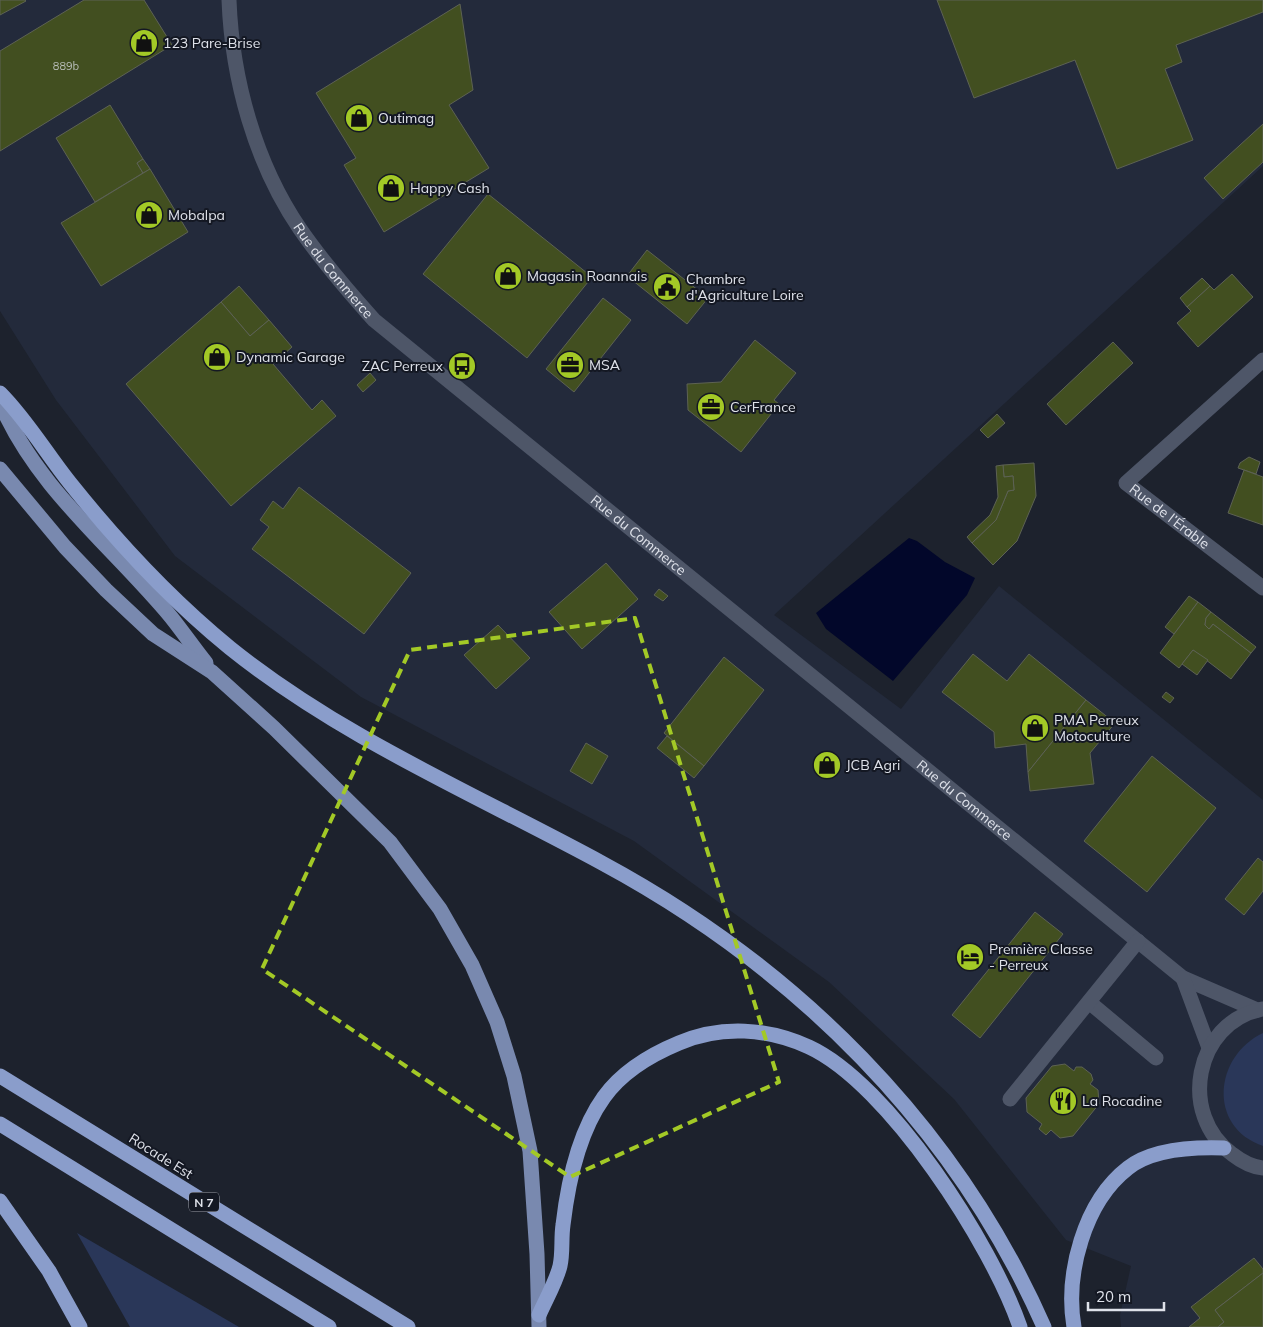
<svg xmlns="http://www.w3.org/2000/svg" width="1263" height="1327" viewBox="0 0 1263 1327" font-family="Mulish,sans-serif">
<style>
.built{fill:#232a3b}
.green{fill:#2a3759}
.water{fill:#02072a}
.building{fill:#424f20;stroke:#5d6254}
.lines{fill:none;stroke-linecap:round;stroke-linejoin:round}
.minor{stroke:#4e5668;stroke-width:15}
.major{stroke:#7989af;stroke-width:15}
.highway{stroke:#8a9dcb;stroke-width:15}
.marked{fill:none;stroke:#a3c926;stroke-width:4;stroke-dasharray:10 6;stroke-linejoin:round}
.labels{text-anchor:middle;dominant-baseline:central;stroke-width:4;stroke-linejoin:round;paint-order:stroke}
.number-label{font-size:11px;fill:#b8bdb8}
.shield{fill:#141823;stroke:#a2a5ae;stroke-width:1}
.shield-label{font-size:12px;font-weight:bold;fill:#dfe2ea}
.poi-label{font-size:14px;fill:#dfe2ea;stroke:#141823;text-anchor:start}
.street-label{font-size:14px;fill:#dfe2ea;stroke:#141823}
</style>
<rect width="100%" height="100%" fill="#1d222d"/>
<path class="built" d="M0,0H1263V166L774,615L901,709L999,586L1263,800V1327H1121L1120,1315L1131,1266L1066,1240L954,1099L829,982L634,841L361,697L175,556L56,400L0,311Z"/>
<g class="green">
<path d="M1263,1033V1146C1207,1127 1214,1056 1263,1033Z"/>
<path d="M77,1233L239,1327H130Z"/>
</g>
<path class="water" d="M909,538L917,541L945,562L975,578L967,595L893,681L826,629L816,613Z"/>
<g class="building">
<path d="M0,0H25L26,1L0,15Z"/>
<path d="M84,0H144L172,45L0,151V51Z"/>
<path d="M937,0H1263V12L1176,45L1182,62L1165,69L1193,140L1117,169L1075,60L974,98Z"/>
<path d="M460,4L473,90L449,105L489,168L384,232L344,165L356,158L316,93Z"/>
<path d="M110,105L143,159L137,163L143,173L95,202L56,138Z"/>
<path d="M1263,124V162L1223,199L1204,178Z"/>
<path d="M143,159L150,169L143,173L137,163Z"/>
<path d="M150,169L188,232L101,286L61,223Z"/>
<path d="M488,194L592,277L527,358L423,274Z"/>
<path d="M647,250L708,298L687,324L627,276Z"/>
<path d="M1232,274L1253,297L1198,347L1177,323L1191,311L1187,307L1210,286L1214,290Z"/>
<path d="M1202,278L1210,286L1187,307L1180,298Z"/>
<path d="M239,286L269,320L250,336L221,302Z"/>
<path d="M603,298L631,320L574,392L546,369Z"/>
<path d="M221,302L250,336L269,320L292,347L273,364L312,410L322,400L336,416L231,506L126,384Z"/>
<path d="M755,340L796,373L774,400L779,404L741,452L688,410L687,384L721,382Z"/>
<path d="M1113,342L1133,363L1066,425L1047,404Z"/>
<path d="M370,373L376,380L363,392L357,385Z"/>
<path d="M997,414L1005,423L988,438L980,430Z"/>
<path d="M1249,457L1260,462L1256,474L1238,468L1240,463Z"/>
<path d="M1034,463L1036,496L1017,541L993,565L972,543L996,520L1008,491L1014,490L1013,476L1004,477L1003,465Z"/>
<path d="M1003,465L1004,477L1013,476L1014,490L1008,491L996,520L972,543L967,537L990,515L998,497L996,466Z"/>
<path d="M1244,470L1263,477V525L1228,513Z"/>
<path d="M299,487L411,573L364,634L252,549L269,527L260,520L273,501L283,509Z"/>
<path d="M606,563L638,599L582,649L549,612Z"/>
<path d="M659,589L668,596L663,601L654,595Z"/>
<path d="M1189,596L1198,602L1174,634L1165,627Z"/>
<path d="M1198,602L1211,612L1206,618L1205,625L1209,629L1213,624L1251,653L1231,679L1193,650L1179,668L1160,653Z"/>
<path d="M1211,612L1256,647L1251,653L1213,624L1209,629L1205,625L1206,618Z"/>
<path d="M498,625L530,658L496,689L464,655Z"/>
<path d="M1193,650L1208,660L1197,675L1182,664Z"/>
<path d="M973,654L1007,681L1029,654L1086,700L1028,772L1026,744L995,748L994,732L942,692Z"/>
<path d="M724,657L764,690L704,766L664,733Z"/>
<path d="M1166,692L1174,698L1170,703L1162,697Z"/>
<path d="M1086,700L1115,723L1090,753L1094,784L1030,791L1028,772Z"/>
<path d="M667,736L704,766L694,778L657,748Z"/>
<path d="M586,743L608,756L592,784L570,771Z"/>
<path d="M1152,756L1216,808L1147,892L1084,841Z"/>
<path d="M1258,858L1263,862V891L1244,915L1225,899Z"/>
<path d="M1035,912L1063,934L980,1038L952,1015Z"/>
<path d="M1065,1064L1074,1071L1076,1067H1082L1091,1074L1093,1080L1090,1084L1098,1090L1099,1104L1073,1136L1060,1138L1051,1130L1046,1135L1039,1129L1042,1124L1027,1112L1026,1098L1052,1066Z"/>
<path d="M1254,1258L1263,1269V1273L1215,1310L1224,1322L1218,1327H1189L1200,1318L1191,1307Z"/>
<path d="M1263,1273V1327H1218L1224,1322L1215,1310Z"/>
</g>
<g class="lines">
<g class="minor">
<path id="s1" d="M229,0C232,79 255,163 300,229C322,261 348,291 374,320L1183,978L1257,1010"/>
<path id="s2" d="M1263,360L1126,483L1263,588"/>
<path d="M1183,978L1209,1048"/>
<path d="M1089,1002L1156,1058"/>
<path d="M1262,1009C1194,1023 1178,1115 1232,1154C1241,1161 1252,1167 1263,1168"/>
<path d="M1010,1099L1138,941"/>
</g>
<g class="major">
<path d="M0,402C36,488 113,547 171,617C183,632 194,648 206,663"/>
<path d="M0,469L65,547L106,590L153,634L212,672L274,728L390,842L440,909L472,965L497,1022L514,1076L530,1151L537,1254L539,1327"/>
</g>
<g class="highway">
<path d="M0,393C27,420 46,453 70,483C118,543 170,599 230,648C342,738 477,795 602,863C795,967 955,1125 1044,1327"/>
<path d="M0,1076L408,1327"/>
<path d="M0,1124L329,1327"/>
<path d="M0,1201L49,1271L80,1327"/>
<path d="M539,1315C546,1299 556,1282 560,1266C563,1253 561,1238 563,1225C568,1182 578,1133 604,1097C622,1072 650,1055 679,1043C721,1025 768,1028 809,1047C889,1084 992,1245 1020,1327"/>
<path d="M1074,1327C1065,1274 1084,1202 1128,1168C1152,1149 1195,1147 1224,1148"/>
</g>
</g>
<path class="marked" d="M635,618L779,1082L570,1177L262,969L410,650Z"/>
<defs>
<symbol id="shop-disc" viewBox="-11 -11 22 22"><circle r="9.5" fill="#a3c926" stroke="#141823"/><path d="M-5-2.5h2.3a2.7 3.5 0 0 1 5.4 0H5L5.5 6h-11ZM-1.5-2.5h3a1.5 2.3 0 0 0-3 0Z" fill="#111"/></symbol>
<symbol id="civic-disc" viewBox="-11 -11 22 22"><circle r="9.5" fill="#a3c926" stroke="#141823"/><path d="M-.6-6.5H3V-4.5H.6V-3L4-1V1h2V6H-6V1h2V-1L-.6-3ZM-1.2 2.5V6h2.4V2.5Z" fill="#111"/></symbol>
<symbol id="office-disc" viewBox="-11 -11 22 22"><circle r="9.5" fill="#a3c926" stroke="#141823"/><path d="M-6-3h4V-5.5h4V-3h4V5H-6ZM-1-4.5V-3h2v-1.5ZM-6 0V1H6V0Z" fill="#111"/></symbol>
<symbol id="bus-disc" viewBox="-11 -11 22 22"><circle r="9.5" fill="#a3c926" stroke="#141823"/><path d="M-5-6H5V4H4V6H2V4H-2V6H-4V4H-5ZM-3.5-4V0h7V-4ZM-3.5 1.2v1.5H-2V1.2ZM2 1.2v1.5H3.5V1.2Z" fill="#111"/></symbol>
<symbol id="hotel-disc" viewBox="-11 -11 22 22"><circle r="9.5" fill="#a3c926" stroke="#141823"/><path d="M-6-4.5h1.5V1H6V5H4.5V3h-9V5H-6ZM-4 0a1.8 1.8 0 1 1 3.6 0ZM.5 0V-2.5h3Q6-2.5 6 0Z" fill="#111"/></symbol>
<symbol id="restaurant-disc" viewBox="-11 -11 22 22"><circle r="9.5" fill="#a3c926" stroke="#141823"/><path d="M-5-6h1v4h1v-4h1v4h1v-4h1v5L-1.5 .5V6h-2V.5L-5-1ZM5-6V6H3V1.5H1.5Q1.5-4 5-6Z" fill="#111"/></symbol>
</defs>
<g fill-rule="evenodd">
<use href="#shop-disc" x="128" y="27" width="32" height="32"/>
<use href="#shop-disc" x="343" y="102" width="32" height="32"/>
<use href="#shop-disc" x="375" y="172" width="32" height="32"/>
<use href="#shop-disc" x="133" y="199" width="32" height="32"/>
<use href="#shop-disc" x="492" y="260" width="32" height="32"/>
<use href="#civic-disc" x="651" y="271" width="32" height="32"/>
<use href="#shop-disc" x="201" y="341" width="32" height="32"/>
<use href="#office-disc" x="554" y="349" width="32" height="32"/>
<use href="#bus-disc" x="446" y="350" width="32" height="32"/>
<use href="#office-disc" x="695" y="391" width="32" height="32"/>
<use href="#shop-disc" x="1019" y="712" width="32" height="32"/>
<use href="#shop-disc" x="811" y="749" width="32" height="32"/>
<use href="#hotel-disc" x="954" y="941" width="32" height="32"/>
<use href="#restaurant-disc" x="1047" y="1085" width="32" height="32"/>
</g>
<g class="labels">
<g class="number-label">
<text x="66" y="66">889b</text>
</g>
<rect class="shield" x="189" y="1192.5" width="30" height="19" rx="4"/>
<g class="shield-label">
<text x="204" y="1202">N 7</text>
</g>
<g class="poi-label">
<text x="163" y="43">123 Pare-Brise</text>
<text x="378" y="118">Outimag</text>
<text x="410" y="188">Happy Cash</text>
<text x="168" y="215">Mobalpa</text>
<text x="527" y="276">Magasin Roannais</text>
<text x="686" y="279">Chambre<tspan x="686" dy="16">d'Agriculture Loire</tspan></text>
<text x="236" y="357">Dynamic Garage</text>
<text x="589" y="365">MSA</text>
<text x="443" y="366" text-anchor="end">ZAC Perreux</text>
<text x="730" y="407">CerFrance</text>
<text x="1054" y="720">PMA Perreux<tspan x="1054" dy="16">Motoculture</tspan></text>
<text x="846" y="765">JCB Agri</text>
<text x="989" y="949">Première Classe<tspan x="989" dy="16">- Perreux</tspan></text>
<text x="1082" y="1101">La Rocadine</text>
</g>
<g class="street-label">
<text stroke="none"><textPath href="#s1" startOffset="296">Rue du Commerce</textPath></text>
<text stroke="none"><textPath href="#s2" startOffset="239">Rue de l’Érable</textPath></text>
<text stroke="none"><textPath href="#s1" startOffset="701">Rue du Commerce</textPath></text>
<text stroke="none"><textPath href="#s1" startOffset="1121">Rue du Commerce</textPath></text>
<text transform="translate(161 1156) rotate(32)">Rocade Est</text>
</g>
</g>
<path d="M1088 1302v8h76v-8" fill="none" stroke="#dfe2ea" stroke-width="2.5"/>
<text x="1096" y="1302" font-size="15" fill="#dfe2ea" stroke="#141823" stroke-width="4" paint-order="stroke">20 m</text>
</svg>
